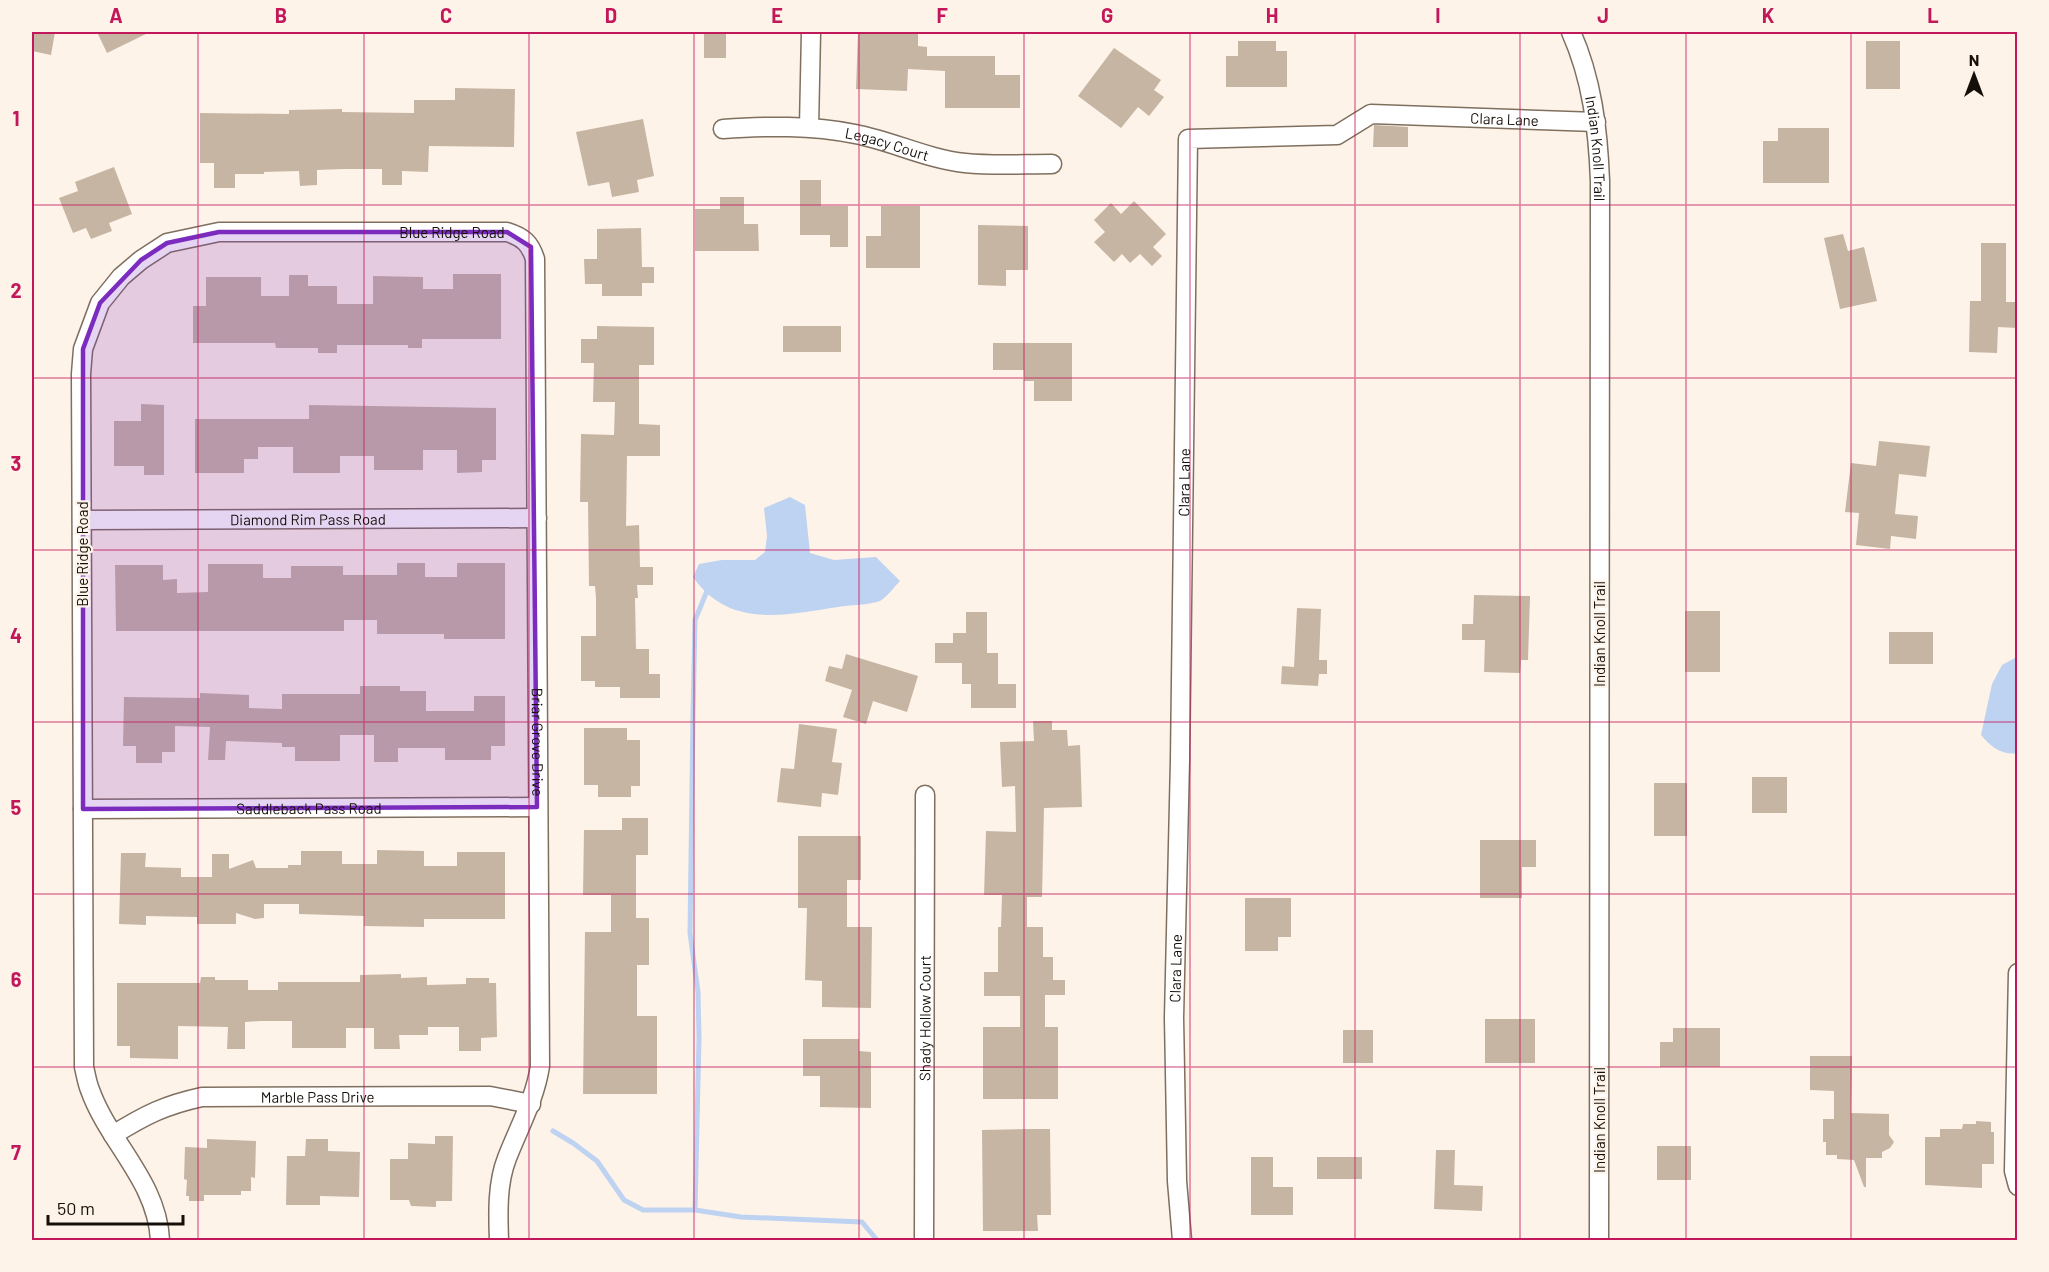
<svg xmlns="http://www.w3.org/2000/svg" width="2049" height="1272" viewBox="0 0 2049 1272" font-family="Barlow,sans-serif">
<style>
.water{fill:#bed2f1}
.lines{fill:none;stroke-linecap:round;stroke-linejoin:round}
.stream{stroke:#bed2f1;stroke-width:5}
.building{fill:#c7b5a4}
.street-casing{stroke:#7f6f5f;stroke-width:21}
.street{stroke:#fff;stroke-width:18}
.marked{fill:#7b2cbf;fill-opacity:0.2;stroke:#7b2cbf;stroke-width:4.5;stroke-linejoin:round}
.grid{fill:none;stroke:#c2185b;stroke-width:1.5;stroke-opacity:0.55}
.labels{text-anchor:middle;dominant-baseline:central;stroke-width:4.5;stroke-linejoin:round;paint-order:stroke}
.street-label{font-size:15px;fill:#150f09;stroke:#fef3e8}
.neatline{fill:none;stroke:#c2185b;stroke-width:2}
.grid-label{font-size:20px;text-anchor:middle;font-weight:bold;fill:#c2185b}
</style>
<rect width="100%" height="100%" fill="#fef3e8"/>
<g class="water">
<path d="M790,497L805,505L810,553L834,560L876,557L900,581C894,587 887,597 880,601C870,605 849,605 838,607C785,615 729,629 693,577L699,564L722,560H755L765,552L767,536L764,508Z"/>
<path d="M2015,658L2018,659V753C2002,756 1990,746 1981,735L1992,684L2002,665Z"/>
</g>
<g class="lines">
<g class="stream">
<path d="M707,591L695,620L693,715L690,933L698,992L699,1038L695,1210L741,1217L862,1222L877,1240"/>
<path d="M553,1131L573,1143L597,1161L624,1200L643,1210H695"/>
</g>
</g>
<g class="building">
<path d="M32,32H55L51,55L32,51Z"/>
<path d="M97,32H150L107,53Z"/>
<rect x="704" y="32" width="22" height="26"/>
<path d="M858,32H918V46L927,47V56H995V75H1020V108H945V71L908,69L907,91L856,89Z"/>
<path d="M1238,41H1276V51H1287V87H1226V56H1238Z"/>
<rect x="1866" y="41" width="34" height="48"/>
<path d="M1114,48L1161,80L1154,90L1164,97L1149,116L1138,107L1121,128L1078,96Z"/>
<path d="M455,88L515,89L514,147L429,146L428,172L402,171V185H382V169H343L317,170V185L300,186L299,171L264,172V174H235V188H214V163H200V113L289,114V110L342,109V112L414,113V100H455Z"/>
<path d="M643,119L654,176L637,180L639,192L612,197L609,182L588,186L576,132Z"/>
<path d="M1374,125L1408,127V147H1373Z"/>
<path d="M1778,128H1829V183H1763V141H1778Z"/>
<path d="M114,167L132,214L109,223L112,231L91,239L86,228L73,233L59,198L78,191L75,182Z"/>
<path d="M800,180H821V206H848V247H830V235H800Z"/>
<path d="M720,197H744V224H758L759,251H695V209H720Z"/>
<path d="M1134,201L1166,234L1153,247L1162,256L1152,266L1140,254L1130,263L1122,254L1114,262L1094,242L1105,232L1094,220L1111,203L1121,214Z"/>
<path d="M881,206H920V268H866V236H881Z"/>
<path d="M978,225L1028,226V270H1006V286L978,285Z"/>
<path d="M641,228L642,267H654V283H642V296H602V284H585L584,259H597V229Z"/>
<path d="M1843,234L1848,251L1864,247L1877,301L1840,309L1824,238Z"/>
<path d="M1981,243H2006V302H2018V328L1998,327L1997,353L1969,352L1970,301H1981Z"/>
<path d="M453,274H501V339H422V348H408V345H337V353H318V348H276L275,343H193V306H206V277H261V296H289V275H308V286H337V304H373V276L423,277V289H453Z"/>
<path d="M597,326L654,327V365H639V424L660,425V456H627L626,526L639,525L640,567H653V585H637L638,598H635L636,649H649V674H660V698H620V687H595V681H581V636H596V598L595,586H589L588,502H580L581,434L614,435L615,402H593L594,363H581V339H597Z"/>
<rect x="783" y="326" width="58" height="26"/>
<path d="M993,343H1072V401H1034V381H1024V370H993Z"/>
<path d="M141,404L164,405V475H144V466H114V421H141Z"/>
<path d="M309,405L496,408V460H482V472L457,473V450H423V470H374V456H340V473H293V447H258V459H244V473H195V419H309Z"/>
<path d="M1879,441L1930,446L1926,477L1899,474L1895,514L1918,516L1916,539L1891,536L1890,549L1856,545L1859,513L1845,512L1851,463L1876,466Z"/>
<path d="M397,563H425V577H457V563H505V639H444V634H377V620H344V631H116L115,565H163V580L177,579V593L208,592V564H263V578H291V566H343V575H397Z"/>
<path d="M1474,595L1530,596L1528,660H1521L1520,673L1484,672L1485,640H1462V624H1473Z"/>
<path d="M1297,608L1321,609L1319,660H1327V674H1319L1318,686L1281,684L1282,666L1294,667Z"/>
<rect x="1685" y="611" width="35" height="61"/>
<path d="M966,612H987V653H998V684H1016V708H971V684H962V663H935V643H953V633H966Z"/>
<rect x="1889" y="632" width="44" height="32"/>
<path d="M846,654L918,676L907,712L873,701L866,724L843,717L852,690L825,681L829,666L842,669Z"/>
<path d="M360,686H400V691H426V711H474V696H505V746H491V760H445V748H398V762H374V735H340V761H295V747H282V743L226,741L225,760H208L210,727L175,726V752H162V763H136V746H123L124,697L200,698V693L249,695V708L282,709V694H360Z"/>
<path d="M1033,721H1052V730H1067L1068,746L1080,745L1082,807L1044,808L1042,897H1027V927H1043V957H1053V980H1065V995H1045V1027H1058V1099H983V1027H1020V996H984V972H998V927H1001L1002,895H984L986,831L1016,832L1015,786L1002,787L1000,742L1034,741Z"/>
<path d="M799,724L837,729L832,762L842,763L838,795L822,793L821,807L777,802L781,768L794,769Z"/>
<path d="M584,728H627V740H640V786H631V797H598V785H584Z"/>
<rect x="1752" y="777" width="35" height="36"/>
<rect x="1654" y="783" width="33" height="53"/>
<path d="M622,818H648V855H636V918H649V965H637V1016H657V1094H583L585,932H611V895H583L584,830H622Z"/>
<path d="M798,836H861V880H847V927H872L871,1008L822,1007V981L805,980L807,908H798Z"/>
<path d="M1480,840H1536V867H1522V898H1480Z"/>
<path d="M377,850L424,851V866H457V852H505V919H424V927L364,926V916L299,914V904H264V918L255,919L236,913V924H197V917L146,916V925L119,924L121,853H146L145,867L181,868V877H212V854H229V869L253,860L256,868H288V865H301V851H342V864H377Z"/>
<path d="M1245,898H1291V937H1278V951H1245Z"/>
<path d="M401,974V978L427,977V985L466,984V978H489V983H496L497,1037L481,1038V1051H459V1027H428V1035H399L400,1049H374V1028H346V1048H292V1021H260L245,1022V1049H227L228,1027L178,1026V1059L130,1058V1046H117V983H200L201,977H215V980H248V990H278V982H360V975Z"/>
<rect x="1485" y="1019" width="50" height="44"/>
<path d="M1673,1028H1720V1067H1660V1042H1673Z"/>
<rect x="1343" y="1030" width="30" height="33"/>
<path d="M803,1039H859V1051L871,1052V1108L820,1107V1076H803Z"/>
<path d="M1810,1056H1852L1851,1113L1889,1114V1135L1894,1142L1890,1148L1882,1152V1158H1866V1187H1864L1854,1160L1837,1159V1155H1826V1142H1823V1119H1834V1091L1810,1090Z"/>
<path d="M1976,1121L1991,1122V1132H1994V1164H1982V1188L1925,1185V1137H1940V1129H1962L1963,1124H1976Z"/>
<path d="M1026,1129H1050L1051,1215H1037L1038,1231H983L982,1130Z"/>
<path d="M435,1136H453L452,1201H436V1207L411,1206L409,1200H390V1159H408V1143L435,1144Z"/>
<path d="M207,1139L256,1141L255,1178L251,1177V1191H241V1195H204V1201H189V1196H186L187,1180L184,1179L185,1147L207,1148Z"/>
<path d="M306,1139H328V1151L360,1152L359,1197L320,1196V1205H286L287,1156H305Z"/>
<rect x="1657" y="1146" width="34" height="34"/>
<path d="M1436,1150H1455L1454,1185L1483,1186L1482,1211L1434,1209Z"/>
<path d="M1251,1157H1273V1187H1293V1215H1251Z"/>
<rect x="1317" y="1157" width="45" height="22"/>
</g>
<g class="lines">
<defs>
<g id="street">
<path id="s1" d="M1571,32C1592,79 1598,129 1600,181L1599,1240"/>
<path d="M809,127L811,32"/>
<path id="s2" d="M723,129C767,126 811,125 855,134C892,141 927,159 965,163C994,166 1023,164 1052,164"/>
<path id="s3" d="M82,520L537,518"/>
<path id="s4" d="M83,809L537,807"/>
<path d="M2018,973L2014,1171L2018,1186"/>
<path id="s5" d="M113,1135C145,1115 165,1105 202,1097L490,1096L531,1104"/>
<path id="s6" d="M160,1240C157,1181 109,1143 90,1090C87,1083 86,1075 84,1067L81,374L83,349L100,303L121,277L141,260L167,243L219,232H507C523,237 530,243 535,259L540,1066C535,1099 519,1127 507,1158C497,1183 498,1214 499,1240"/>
<path id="s7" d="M924,1240L925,795"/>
<path id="s8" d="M1182,1240L1177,1181L1174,1018L1180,760L1188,139L1337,135L1371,114L1596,122"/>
</g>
</defs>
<use href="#street" class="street-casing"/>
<use href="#street" class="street"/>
</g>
<path class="marked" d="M219,232H507L531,247L537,807L83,809V349L100,303L141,260L167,243Z"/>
<path class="grid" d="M198,32V1240M364,32V1240M529,32V1240M694,32V1240M859,32V1240M1024,32V1240M1190,32V1240M1355,32V1240M1520,32V1240M1686,32V1240M1851,32V1240M32,205H2018M32,378H2018M32,550H2018M32,722H2018M32,894H2018M32,1067H2018"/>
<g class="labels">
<g class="street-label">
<text stroke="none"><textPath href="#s8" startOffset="1424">Clara Lane</textPath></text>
<text stroke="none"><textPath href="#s2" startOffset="166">Legacy Court</textPath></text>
<text stroke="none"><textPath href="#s1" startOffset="120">Indian Knoll Trail</textPath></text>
<text stroke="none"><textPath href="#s6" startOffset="1335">Blue Ridge Road</textPath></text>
<text stroke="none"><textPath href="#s8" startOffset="758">Clara Lane</textPath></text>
<text stroke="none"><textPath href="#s3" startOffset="226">Diamond Rim Pass Road</textPath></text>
<text transform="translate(82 554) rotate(-90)">Blue Ridge Road</text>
<text transform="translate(1599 634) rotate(-90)">Indian Knoll Trail</text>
<text stroke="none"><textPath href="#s6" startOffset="1914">Briar Grove Drive</textPath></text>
<text stroke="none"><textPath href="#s4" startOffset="226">Saddleback Pass Road</textPath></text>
<text stroke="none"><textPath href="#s8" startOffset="272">Clara Lane</textPath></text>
<text stroke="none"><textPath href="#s7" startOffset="222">Shady Hollow Court</textPath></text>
<text stroke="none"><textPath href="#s5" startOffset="213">Marble Pass Drive</textPath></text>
<text transform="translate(1599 1120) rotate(-90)">Indian Knoll Trail</text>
</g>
</g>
<rect width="2049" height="1272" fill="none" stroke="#fef3e8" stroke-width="66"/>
<g transform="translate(1974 75)" stroke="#fef3e8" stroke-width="4.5" paint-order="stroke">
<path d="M0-4.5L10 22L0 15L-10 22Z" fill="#150f09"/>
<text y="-9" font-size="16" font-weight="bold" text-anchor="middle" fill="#150f09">N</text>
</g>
<path d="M48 1215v9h135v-9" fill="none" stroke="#150f09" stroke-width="3"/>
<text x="57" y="1215" font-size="18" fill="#150f09" stroke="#fef3e8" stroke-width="4.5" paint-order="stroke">50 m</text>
<rect x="33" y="33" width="1983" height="1206" class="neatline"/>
<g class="grid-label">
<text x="116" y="23">A</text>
<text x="281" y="23">B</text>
<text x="446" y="23">C</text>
<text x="611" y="23">D</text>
<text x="777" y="23">E</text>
<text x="942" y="23">F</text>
<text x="1107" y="23">G</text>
<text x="1272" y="23">H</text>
<text x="1438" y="23">I</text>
<text x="1603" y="23">J</text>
<text x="1768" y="23">K</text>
<text x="1933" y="23">L</text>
<text x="16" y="126">1</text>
<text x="16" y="298">2</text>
<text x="16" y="471">3</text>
<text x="16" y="643">4</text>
<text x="16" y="815">5</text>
<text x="16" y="987">6</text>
<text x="16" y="1160">7</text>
</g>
</svg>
